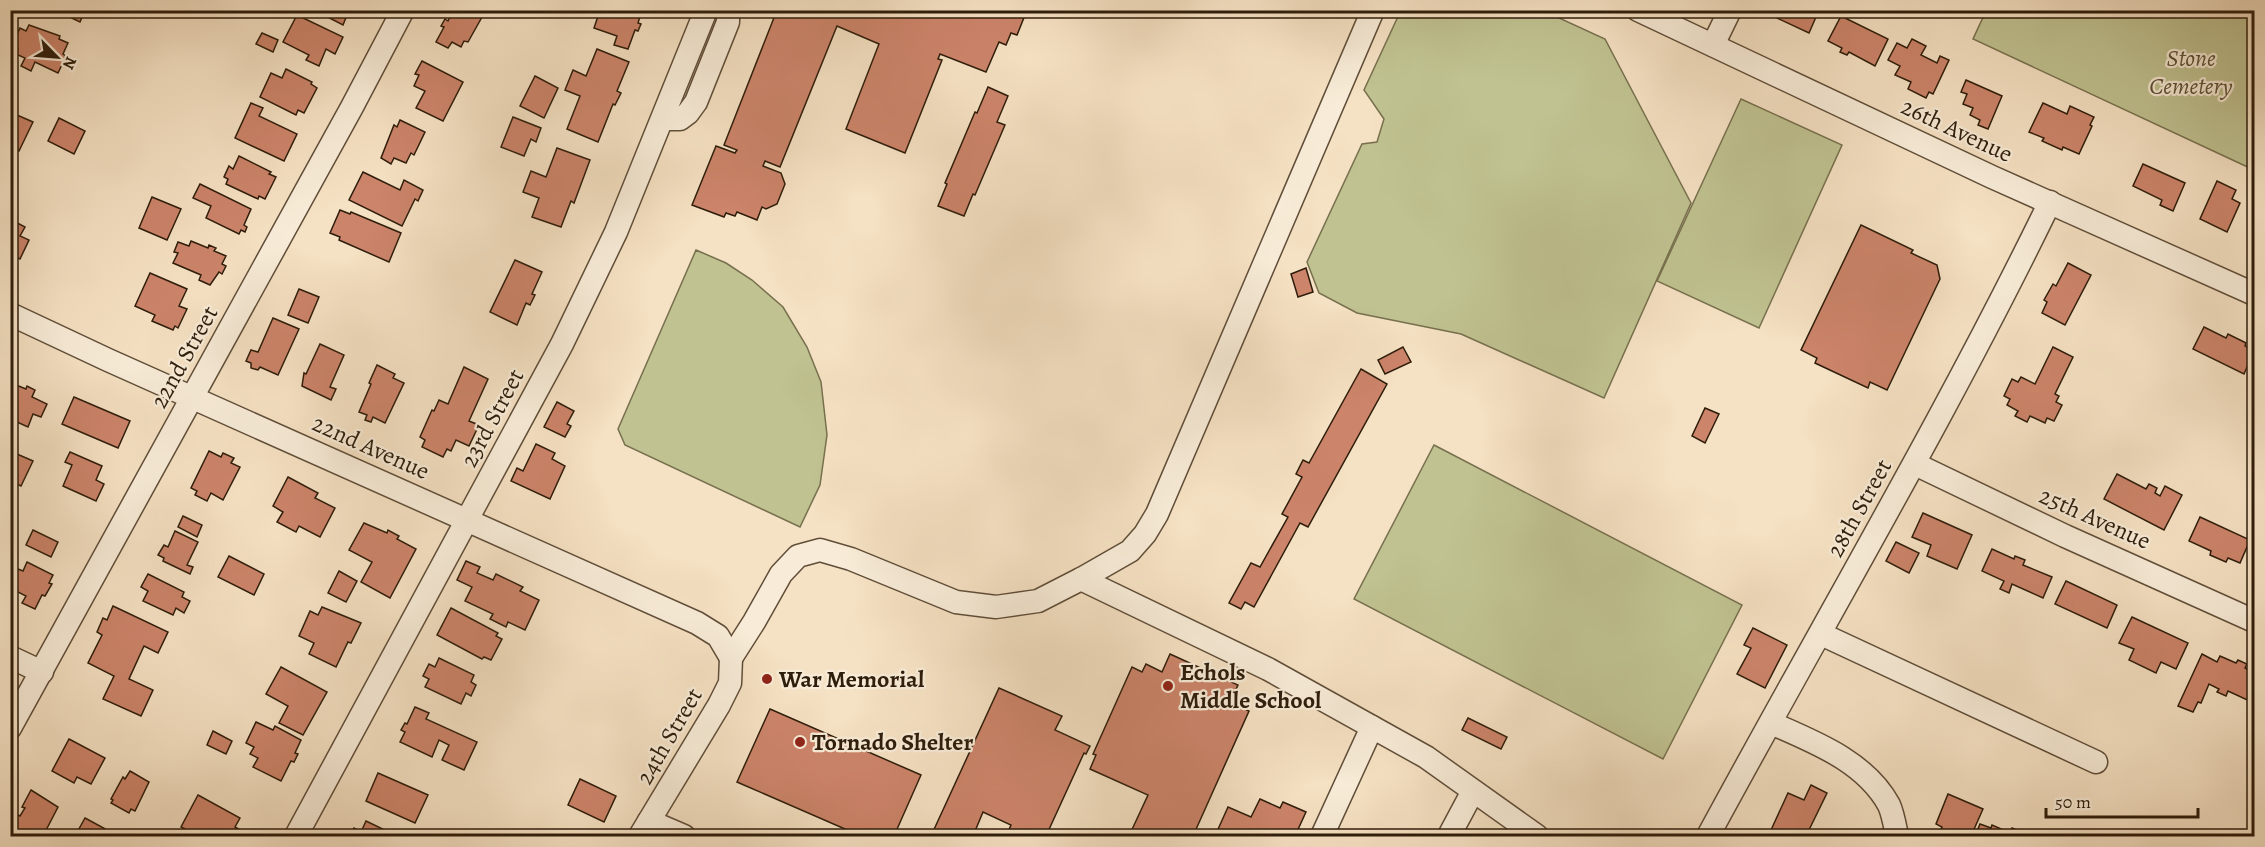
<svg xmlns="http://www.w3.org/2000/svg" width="2265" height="847" viewBox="0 0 2265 847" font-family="Alegreya,serif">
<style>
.green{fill:#c0c291;stroke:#77704e;stroke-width:1.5}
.building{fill:#cc846a;stroke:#2e1d0b;stroke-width:1.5}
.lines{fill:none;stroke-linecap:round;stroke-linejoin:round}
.minor-casing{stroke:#604e39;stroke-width:25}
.minor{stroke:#f8ecd8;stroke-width:22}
.poi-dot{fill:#8f2418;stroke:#f8ecd8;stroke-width:2}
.labels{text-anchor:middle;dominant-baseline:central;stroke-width:4.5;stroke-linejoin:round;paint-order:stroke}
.park-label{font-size:24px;font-style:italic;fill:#5a4f33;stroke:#f8ecd8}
.street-label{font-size:24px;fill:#2e1d0b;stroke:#f8ecd8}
.poi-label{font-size:24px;font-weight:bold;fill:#2e1d0b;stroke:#f8ecd8;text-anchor:start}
</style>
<rect width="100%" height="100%" fill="#f5e1c3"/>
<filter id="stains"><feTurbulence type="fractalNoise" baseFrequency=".00333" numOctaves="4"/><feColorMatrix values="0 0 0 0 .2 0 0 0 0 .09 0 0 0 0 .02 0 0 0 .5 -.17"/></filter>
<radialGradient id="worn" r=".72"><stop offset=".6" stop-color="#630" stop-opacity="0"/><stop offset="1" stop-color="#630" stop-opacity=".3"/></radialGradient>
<g class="green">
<path d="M1401,10L1544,11L1605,39L1691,203L1604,398L1461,334L1357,313L1319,293L1307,262L1362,144L1377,142L1384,119L1364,90Z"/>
<path d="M1986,11H2254V170L1973,39Z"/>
<path d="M1741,99L1842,145L1759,328L1657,281Z"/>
<path d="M696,250L726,263L752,280L783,307L807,347L821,382L827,435L820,485L800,527L625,445L618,429Z"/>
<path d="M1434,445L1742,605L1663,759L1354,599Z"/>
</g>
<g class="building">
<path d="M55,10H85L80,22Z"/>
<path d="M314,10H349L343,25Z"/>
<path d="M453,10H470L482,17L468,42L464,41L461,47L452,42L448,48L436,42L444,27L441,26L445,19L448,21Z"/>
<path d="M600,10H642L638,23L641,24L638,31L635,30L628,49L614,45L617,36L594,28Z"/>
<path d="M777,10H1027L1017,35L1011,33L1006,45L999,42L986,72L940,54L938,59L942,60L905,153L846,129L879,44L837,26L780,167L765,161L763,166L781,173L785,184L777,204L766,209L762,207L757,220L737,212L735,216L726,213L724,217L692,205L716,146L735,153L737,150L724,145Z"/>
<path d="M1765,10H1819L1809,33L1764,12Z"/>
<path d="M297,15L343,37L335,54L326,49L319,66L306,60L309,55L283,42Z"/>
<path d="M1841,16L1888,39L1875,66L1849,52L1847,55L1840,52L1842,48L1828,41Z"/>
<path d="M29,25L60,36L59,39L68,43L63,54L66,56L58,73L35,62L31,71L21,66L25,58L16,54L18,48L12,45L20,28L26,31Z"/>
<path d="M262,33L278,40L273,52L256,44Z"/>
<path d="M1912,39L1926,46L1921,55L1937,63L1940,56L1949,60L1933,94L1929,92L1926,98L1908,89L1911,82L1895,75L1900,66L1888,60L1897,43L1907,48Z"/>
<path d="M597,49L629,62L617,91L621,93L615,105L613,104L598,142L567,129L580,96L565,90L573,70L586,76Z"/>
<path d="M422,61L463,82L443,121L416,108L425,91L414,86L419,75L415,74Z"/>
<path d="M286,69L312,82L311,84L317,88L304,113L298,110L296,115L260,97L271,73L282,78Z"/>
<path d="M535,76L558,88L544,118L520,106Z"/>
<path d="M1966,80L2002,96L1988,129L1978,125L1980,120L1970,115L1973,108L1963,104L1967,94L1961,92Z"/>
<path d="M988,87L1008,96L997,122L1005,125L975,195L973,194L964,216L938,206L947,184L945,183L975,112L977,113Z"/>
<path d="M251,103L263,108L259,116L297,134L284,161L235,138Z"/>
<path d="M2043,103L2067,114L2070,106L2094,117L2090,125L2092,126L2079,154L2063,147L2062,150L2042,141L2044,138L2029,132Z"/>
<path d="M10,112L33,122L19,151L10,146Z"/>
<path d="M513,117L541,128L536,142L531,139L524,156L501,147Z"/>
<path d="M59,118L85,131L74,154L48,141Z"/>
<path d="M400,120L425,132L414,155L411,153L406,163L394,158L391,164L381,158L394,125L397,127Z"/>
<path d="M557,148L590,160L574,203L571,201L561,227L532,217L539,198L523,192L531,171L546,177Z"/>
<path d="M239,156L271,172L269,174L276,177L265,199L259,196L258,199L226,184L228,179L224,177L229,166L233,169Z"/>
<path d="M2143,164L2185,183L2173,211L2160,205L2162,200L2133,186Z"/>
<path d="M363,172L400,190L404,180L423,190L418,201L415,199L402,226L349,200Z"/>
<path d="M2217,181L2236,190L2232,199L2240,203L2227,232L2200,219Z"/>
<path d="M200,184L251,209L244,225L247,227L245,232L241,230L239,234L206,218L211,206L193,198Z"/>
<path d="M152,197L181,209L167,240L139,228Z"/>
<path d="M340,210L350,214L351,212L401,233L389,262L339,240L340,237L330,233Z"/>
<path d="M10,219L25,227L20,236L29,240L20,259L10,254Z"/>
<path d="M1861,225L1913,250L1911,253L1937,265L1940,279L1887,390L1870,382L1868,388L1815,363L1817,358L1801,350Z"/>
<path d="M191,241L208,248L209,245L216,248L214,251L226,256L222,264L226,266L222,274L219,272L210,285L199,280L201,275L173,263L178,253L174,252L178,242L189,246Z"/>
<path d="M515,260L542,272L532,294L535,295L530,305L526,303L517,325L490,312Z"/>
<path d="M2068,263L2091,275L2065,325L2042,313L2047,302L2044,300L2053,284L2056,286Z"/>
<path d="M1306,268L1313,292L1298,297L1291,274Z"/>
<path d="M150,273L187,289L179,306L187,309L178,328L175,326L173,330L152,321L155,315L135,306Z"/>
<path d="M299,289L319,297L308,323L288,315Z"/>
<path d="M273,318L299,329L278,375L260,367L258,370L251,368V363L246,361L251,350L258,352Z"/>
<path d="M2204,327L2226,338L2228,334L2246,343L2245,346L2254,351L2244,374L2193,349Z"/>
<path d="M320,344L344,355L330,387L336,389L331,400L302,386L304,373L306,374Z"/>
<path d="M1403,347L1411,362L1385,374L1378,360Z"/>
<path d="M2053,347L2073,357L2055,394L2059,396L2056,402L2062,405L2054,421L2047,418L2045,423L2030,416L2027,422L2015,416L2018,411L2007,405L2010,399L2004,396L2012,379L2018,382L2021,377L2035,384Z"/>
<path d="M377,365L395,374L393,378L404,383L385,423L373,417L371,422L365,420L367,415L359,412L371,384L369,383Z"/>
<path d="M464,367L488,379L469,421L479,425L469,446L456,440L451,451L447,449L443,457L422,447L425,440L420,437L432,410L434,411L439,400L448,404Z"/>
<path d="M1361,369L1387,384L1308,527L1300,523L1254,607L1245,602L1241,609L1229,603L1251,563L1260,567L1288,517L1282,514L1302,477L1296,474L1303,460L1309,463Z"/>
<path d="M16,385L26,389L27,386L35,390L32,397L47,404L41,417L33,414L28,427L17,422L11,435L10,388L14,389Z"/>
<path d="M74,397L130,421L118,448L62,424Z"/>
<path d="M557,402L574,411L567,424L571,426L565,437L544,427Z"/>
<path d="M1705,408L1719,414L1705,443L1692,436Z"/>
<path d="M536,444L555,453L552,459L565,466L550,499L511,481L517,468L523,471Z"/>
<path d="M10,451L33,461L21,486L10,481Z"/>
<path d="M209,451L221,457L223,453L234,458L231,463L240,467L223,500L211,493L207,501L195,495L197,491L191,488Z"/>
<path d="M70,452L102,466L96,480L104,484L96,501L63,486L72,465L65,462Z"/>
<path d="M2117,474L2146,489L2149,484L2157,488L2155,493L2160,496L2165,486L2182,495L2164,530L2104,499Z"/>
<path d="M288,477L318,493L315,498L335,508L320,537L299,526L296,532L277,522L283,512L273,506Z"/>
<path d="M1923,513L1972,535L1957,569L1927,556L1931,545L1912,537Z"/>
<path d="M183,516L202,525L197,537L178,527Z"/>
<path d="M2200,517L2250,540L2240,563L2228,558L2226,562L2210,555L2211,551L2189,541Z"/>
<path d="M364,523L387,533L388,530L399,536L397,539L416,549L390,598L361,582L372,562L349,550Z"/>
<path d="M33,530L58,542L51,557L26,545Z"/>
<path d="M175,531L198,542L187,565L193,567L190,574L163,561L164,558L158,555L164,545L168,547Z"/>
<path d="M1896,542L1919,553L1909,573L1886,561Z"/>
<path d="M1992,549L2014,559L2015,556L2025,560L2023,565L2052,577L2043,598L2012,584L2009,593L2000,589L2004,581L1982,571Z"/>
<path d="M229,556L264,574L254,595L218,577Z"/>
<path d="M466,561L480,567L477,573L493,580L496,574L523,587L520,591L539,600L525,630L508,622L506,627L490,619L493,614L465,601L472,587L457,580Z"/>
<path d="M27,562L53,575L49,583L52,584L45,596L42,595L35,609L22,603L26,596L10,588L18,569L23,571Z"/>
<path d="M339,571L357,581L346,602L328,593Z"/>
<path d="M148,574L184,592L182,597L190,601L184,613L176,608L173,615L143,601L148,591L141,587Z"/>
<path d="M2066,581L2117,605L2107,628L2055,604Z"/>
<path d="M113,606L168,632L158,653L144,646L129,679L153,690L141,716L103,699L114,676L88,663L102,635L97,632L103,618L107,620Z"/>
<path d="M322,607L361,623L351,643L348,642L336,667L309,654L314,643L299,636L310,611L318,615Z"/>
<path d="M451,608L498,633L496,636L502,639L491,660L484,657L482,659L437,635Z"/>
<path d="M2132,617L2188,643L2176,669L2161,662L2156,673L2129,660L2134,649L2119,643Z"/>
<path d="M1753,628L1787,645L1765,688L1737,674L1751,648L1744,645Z"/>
<path d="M1170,654L1238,685L1230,702L1249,711L1193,836H1129L1148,795L1090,769L1096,755L1093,754L1132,667L1142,672L1146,664L1162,672Z"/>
<path d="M2202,654L2217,662L2220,656L2236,663L2238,660L2247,664L2245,668L2254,673V703L2228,691L2226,696L2217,692L2219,689L2209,684L2201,703L2198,702L2193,712L2178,706Z"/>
<path d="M439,658L474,675L471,682L476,685L471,696L466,693L461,704L425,687L429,679L423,676L429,664L435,667Z"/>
<path d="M281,667L327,692L303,735L279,723L288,706L266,694Z"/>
<path d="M999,688L1062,716L1055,730L1090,746L1086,754L1084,753L1046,836H1006L1011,825L983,812L973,836H931Z"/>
<path d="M415,707L429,713L426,719L477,742L464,770L442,760L449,745L439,740L432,757L400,742L405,732L401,730L405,723L407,724Z"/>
<path d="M770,709L921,775L894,836H861L737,782Z"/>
<path d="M1468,718L1507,737L1501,749L1462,730Z"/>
<path d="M256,722L273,730L275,726L301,740L295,753L298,754L294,762L291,761L281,781L253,767L258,758L250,754L254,747L246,743Z"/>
<path d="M213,731L232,741L226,754L207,745Z"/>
<path d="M69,739L105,758L91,784L77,777L74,783L52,771Z"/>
<path d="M130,771L149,782L135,811L131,809L129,813L111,803L113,800L111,799L123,777L125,779Z"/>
<path d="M378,773L428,795L415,823L366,801Z"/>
<path d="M580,779L616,796L604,822L568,805Z"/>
<path d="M1811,785L1827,793L1806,836H1786L1771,830L1788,793L1804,800Z"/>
<path d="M31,790L58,807L43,836H19L20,835L10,830V811L20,816L25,808L22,807Z"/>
<path d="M1948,794L1983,809L1971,836H1947L1940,832L1942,827L1936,824Z"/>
<path d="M198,795L240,818L235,827L242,831L239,836H199L181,827Z"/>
<path d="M1260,799L1280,808L1283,802L1306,812L1295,836H1215L1228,807L1251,817Z"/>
<path d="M85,818L111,832L109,836H75Z"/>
<path d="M366,821L389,832L387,836H350L354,828L361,832Z"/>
<path d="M1980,824L1991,828L1992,825L2006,831L2003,836H1975Z"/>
<path d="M2012,828L2031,836H2008Z"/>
</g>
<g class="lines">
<defs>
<g id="minor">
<path d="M1638,10L1992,177L2254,294"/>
<path d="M1713,45L1730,10"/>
<path d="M664,119H680L688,113L696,102L728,22V10"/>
<path d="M10,314L108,360L697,623L718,636L731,658"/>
<path d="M1915,464L2065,536L2254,621"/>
<path d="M1081,579L1268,669L1426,757L1537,836"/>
<path d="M1821,634L2096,762"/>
<path d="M10,657L42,672"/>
<path d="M731,658L754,622L781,574L798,556L820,550L851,559L956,602L996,607L1038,601L1081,579L1130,551L1145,534L1157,514L1373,10"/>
<path d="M1771,723C1814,742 1865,761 1889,805C1893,814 1895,826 1897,836"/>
<path d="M10,728L352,107L403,10"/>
<path d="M649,821L684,836"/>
<path d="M296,836L562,344L616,232L706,10"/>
<path d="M640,836L719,705L730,683L731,658"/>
<path d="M1322,836L1372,727"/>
<path d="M1449,836L1473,791"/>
<path d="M1708,836C1822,625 1945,418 2050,202"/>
</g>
</defs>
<use href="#minor" class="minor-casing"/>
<use href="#minor" class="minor"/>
</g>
<g class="poi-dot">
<circle cx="767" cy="679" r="6"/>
<circle cx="1168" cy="686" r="6"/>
<circle cx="800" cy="742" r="6"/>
</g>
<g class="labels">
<g class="park-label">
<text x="2191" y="58">Stone<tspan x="2191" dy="28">Cemetery</tspan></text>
</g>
<g class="street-label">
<text transform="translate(1957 130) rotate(25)">26th Avenue</text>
<text transform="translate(184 357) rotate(-61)">22nd Street</text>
<text transform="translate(492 418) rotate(-62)">23rd Street</text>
<text transform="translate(371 447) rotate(24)">22nd Avenue</text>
<text transform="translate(1859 508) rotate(-61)">28th Street</text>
<text transform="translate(2095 518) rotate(24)">25th Avenue</text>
<text transform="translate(669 736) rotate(-60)">24th Street</text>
</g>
<g class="poi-label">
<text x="1180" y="672">Echols<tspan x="1180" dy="28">Middle School</tspan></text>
<text x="779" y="679">War Memorial</text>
<text x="812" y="742">Tornado Shelter</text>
</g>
</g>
<rect width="2265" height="847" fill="none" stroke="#f5e1c3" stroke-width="36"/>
<rect x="12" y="12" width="2241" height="823" fill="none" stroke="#2e1d0b" stroke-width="3"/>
<rect x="18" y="18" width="2229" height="811" fill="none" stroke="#2e1d0b" stroke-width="1.5"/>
<g transform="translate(57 57) rotate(115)" stroke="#f8ecd8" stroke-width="4.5" paint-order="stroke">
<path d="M0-4.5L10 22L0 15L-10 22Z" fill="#2e1d0b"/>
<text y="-9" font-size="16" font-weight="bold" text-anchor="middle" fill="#2e1d0b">N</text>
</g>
<path d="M2046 808v9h152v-9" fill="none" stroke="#2e1d0b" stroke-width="3"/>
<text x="2055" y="808" font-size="18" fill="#2e1d0b" stroke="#f8ecd8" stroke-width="4.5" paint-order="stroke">50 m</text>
<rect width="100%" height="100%" filter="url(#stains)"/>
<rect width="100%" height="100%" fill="url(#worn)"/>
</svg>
